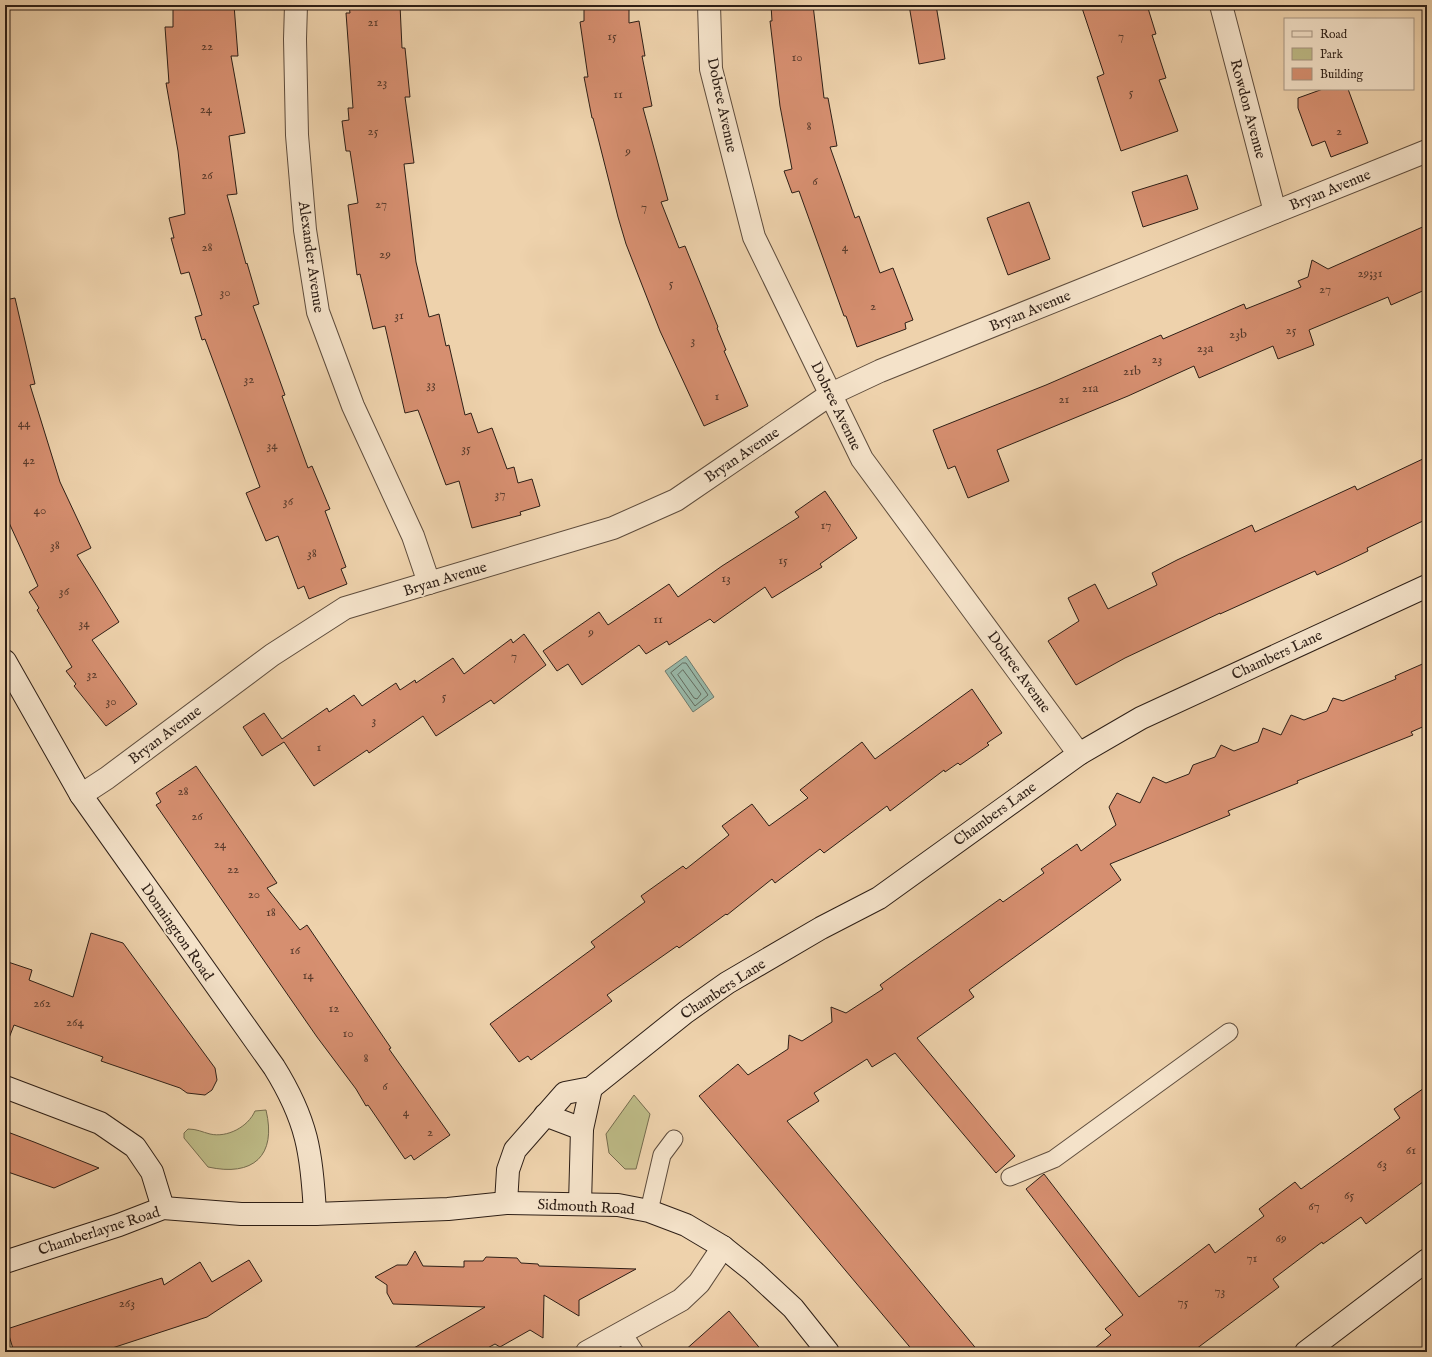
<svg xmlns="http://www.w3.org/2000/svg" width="1432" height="1357" viewBox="0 0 1432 1357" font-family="'IM FELL English',serif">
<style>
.green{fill:#bdba86;stroke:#766c4e}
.water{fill:#99b8a8;stroke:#6e7b6e}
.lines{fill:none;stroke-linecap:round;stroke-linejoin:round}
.shore{stroke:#646c5f;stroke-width:1}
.building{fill:#d68f70;stroke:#2e1f16}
.lane-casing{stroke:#5e4c3c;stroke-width:19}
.street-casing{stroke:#5e4c3c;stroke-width:24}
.secondary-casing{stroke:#2e1f16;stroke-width:24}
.lane{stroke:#f4e2c9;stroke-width:17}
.street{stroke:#f4e2c9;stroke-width:22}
.secondary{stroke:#f4e2c9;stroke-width:22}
.labels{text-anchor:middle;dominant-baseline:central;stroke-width:4;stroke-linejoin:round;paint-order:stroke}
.number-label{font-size:13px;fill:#583b2c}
.street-label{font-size:15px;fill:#2e1f16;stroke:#f4e2c9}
</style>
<rect width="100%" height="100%" fill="#eed2ac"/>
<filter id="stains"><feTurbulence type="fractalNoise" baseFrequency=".005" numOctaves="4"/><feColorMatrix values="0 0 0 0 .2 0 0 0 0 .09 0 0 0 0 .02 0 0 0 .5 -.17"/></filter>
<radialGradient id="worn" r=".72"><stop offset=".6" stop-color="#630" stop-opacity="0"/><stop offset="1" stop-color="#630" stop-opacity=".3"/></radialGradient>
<g class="green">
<path d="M634,1095L650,1114L636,1169H625L609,1153L606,1134Z"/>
<path d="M266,1110C277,1156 253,1177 208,1167L184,1138V1133L188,1129C197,1129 202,1132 210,1134C227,1138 248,1127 255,1111Z"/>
</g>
<path class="water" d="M686,656L714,697L693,712L665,671Z"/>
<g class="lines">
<g class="shore">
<path d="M683,663H686L708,695L695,706L671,673Z"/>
<path d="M683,670L701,694L697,699L694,698L678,675Z"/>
</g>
</g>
<g class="building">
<path d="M173,5H234L238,56H231L245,133L229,136L237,194L227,195L246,264L247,263L259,304L253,306L285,395L282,396L308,468L312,466L330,509L325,511L346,567L341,569L347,584L309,599L304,586L298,589L278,536L266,541L246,493L260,487L205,339L202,340L195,317L202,315L189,272L181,274L171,238H174L169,218L185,214L178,151L166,83H169L165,27H173Z"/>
<path d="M349,5H400L402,48H405L410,97H405L414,163L404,164L416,262L429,317L439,314L446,346L449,345L465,415L471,413L478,433L492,428L507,469L514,467L518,483L532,479L540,506L520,512L521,515L472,528L459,481L446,485L418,410L405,413L385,326L373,329L360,274L357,275L348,205L358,203L350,151H346L342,121L349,120L348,108H353L346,13H350Z"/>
<path d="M584,5H629V23L639,21L645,56H642L652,106L643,108L668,200L661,202L679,248L685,246L718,327L717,328L726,350L724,351L748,406L704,426L660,331L626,244L618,217L593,118H592L584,77H588L580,22L584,21Z"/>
<path d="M771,5H813L824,98H828L837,146L830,147L855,218L859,216L880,273L893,268L913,320L905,323L906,329L857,347L846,316H844L799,191L792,193L784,171L792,169L780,106L770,21H772Z"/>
<path d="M909,5H936L945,59L919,64Z"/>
<path d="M1081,5H1147L1156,34L1152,35L1166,78L1159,80L1178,131L1121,151L1097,77L1104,74Z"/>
<path d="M1323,89H1348L1368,143L1331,157L1325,141L1312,146L1298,108V98Z"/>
<path d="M1187,175L1198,209L1143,227L1132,192Z"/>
<path d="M1029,202L1050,259L1008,275L987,218Z"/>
<path d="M1427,225V289L1391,305L1388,297L1309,330L1314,345L1278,359L1273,346L1199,378L1194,366L1128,396L997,450L1009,481L968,498L955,466L948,469L933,430L1046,385L1161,335L1163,339L1244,304L1246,309L1301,287L1298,281L1308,277L1312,260L1328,269Z"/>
<path d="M15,298L35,384L30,385L60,482L91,548L77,555L119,622L92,640L137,704L106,726L74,686L76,684L66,671L72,667L37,610L39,608L29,592L38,586L5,514V300Z"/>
<path d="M1427,457V519L1367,548L1368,551L1341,564L1317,575L1315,571L1220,614V613L1125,658L1076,685L1048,641L1079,621L1068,598L1095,584L1108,609L1157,585L1152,573L1177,560L1252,525L1255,532L1355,486L1357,490Z"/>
<path d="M825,491L857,538L820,564L822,567L772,598L765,587L714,623L710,619L669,645L667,641L646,654L639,645L582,685L568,664L557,671L543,651L599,612L608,625L669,584L678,597L722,566L799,517L795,512Z"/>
<path d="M524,634L546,665L494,704L491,700L436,736L423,716L369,753L367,750L314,786L284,742L262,756L243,727L264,713L282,739L327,708L329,712L354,695L362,706L396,683L400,690L415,680L416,683L453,658L464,674L511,639L513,643Z"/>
<path d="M1427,662V725L1411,732L1413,735L1297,781L1298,783L1228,811L1230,815L1110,864L1121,880L969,990L974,997L917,1038L1015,1156L996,1173L895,1053L872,1067L867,1059L814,1093L819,1101L787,1121L979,1352H914L699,1096L738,1064L748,1075L788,1049L789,1035L802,1041L832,1022L831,1007L846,1013L883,989L880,985L1000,899L1003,902L1044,873L1041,869L1077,844L1081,851L1116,825L1109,807L1117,793L1140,803L1153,777L1166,783L1189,774L1193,765L1215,757L1221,745L1234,751L1258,742L1263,728L1281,735L1291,715L1304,720L1327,711L1333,698L1343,701L1396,679L1395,676Z"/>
<path d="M972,689L1002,733L987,743L989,745L960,765L958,763L945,772L944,770L890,811L887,806L824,853L820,849L775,883L772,879L727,915L726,914L679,948L677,946L607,995L612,1001L531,1060L528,1056L519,1062L490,1024L595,947L591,942L645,902L641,896L683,866L686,869L729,835L722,826L752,804L769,826L808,798L800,790L862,742L875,759Z"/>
<path d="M196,766L277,883L267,888L300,930L307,925L391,1048L389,1049L450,1135L414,1160L411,1155L405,1159L368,1105L366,1106L356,1089L317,1037L156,805L161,802L156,793Z"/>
<path d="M91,933L123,943L215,1068L217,1080L212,1090L205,1095L187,1093L180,1088L101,1061L103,1057L14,1025L9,1038L5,1037V961L32,970L29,980L73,997Z"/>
<path d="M1427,1086V1179L1366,1224L1361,1217L1323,1244L1322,1242L1273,1279L1279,1287L1192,1352H1090L1111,1335L1105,1329L1123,1315L1026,1189L1044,1174L1139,1297L1209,1244L1215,1253L1264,1216L1259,1209L1295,1182L1301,1189L1400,1118L1394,1109Z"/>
<path d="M5,1131L34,1142L99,1168L54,1188L5,1171Z"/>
<path d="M415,1251L423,1266L464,1267V1261H483L486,1257L517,1258L521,1263L538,1264L539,1266L636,1269L579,1300V1316L544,1295L543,1338L530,1330L500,1347L495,1344L480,1352H407L485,1307L393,1304L387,1293V1285L375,1277L397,1265H407Z"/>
<path d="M249,1260L262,1281L207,1317L100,1352H14L7,1329L162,1278L164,1285L200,1262L212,1282Z"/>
<path d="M729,1311L763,1352H683Z"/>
</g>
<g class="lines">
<defs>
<g id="lane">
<path d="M1010,1177L1054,1159L1229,1032"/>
<path d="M649,1211L662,1155L674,1139"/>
<path d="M623,1333L635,1352"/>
</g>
<g id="street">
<path d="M296,5L295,39L297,135L305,230L318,312L353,406L413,536L429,583"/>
<path d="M709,5L711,69L754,237L862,459L1079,754"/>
<path d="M1221,5L1275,212"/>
<path d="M81,795L107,778L272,655L345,608L613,528L676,500L831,394L880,371L1427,151"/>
<path d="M587,1352L681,1300L699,1283L723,1247"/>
</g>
<g id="secondary">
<path d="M5,661L81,795L274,1067C307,1120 312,1153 315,1214"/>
<path d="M5,1087L100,1123L135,1147L152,1172L163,1208"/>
<path d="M545,1115L582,1129"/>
<path d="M506,1203L508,1170L515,1150L565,1093L591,1088L686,1012L727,983L821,928L879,898L1079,754L1141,718L1427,586"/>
<path d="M580,1204L582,1129L591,1088"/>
<path d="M5,1262L119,1225L163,1208L241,1214H315L448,1209L506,1203L618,1205L649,1211L686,1225L723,1247L753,1271L793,1308L828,1352"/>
<path d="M1306,1352L1427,1260"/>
</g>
</defs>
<use href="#lane" class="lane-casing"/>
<use href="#street" class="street-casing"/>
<use href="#secondary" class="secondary-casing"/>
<use href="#lane" class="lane"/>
<use href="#street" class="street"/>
<use href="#secondary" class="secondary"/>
</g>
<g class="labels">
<g class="number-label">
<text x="373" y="22">21</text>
<text x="612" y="36">15</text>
<text x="1121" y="36">7</text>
<text x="207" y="46">22</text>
<text x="797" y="57">10</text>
<text x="382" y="82">23</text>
<text x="1131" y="92">5</text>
<text x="618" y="94">11</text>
<text x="206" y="109">24</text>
<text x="809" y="126">8</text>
<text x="373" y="131">25</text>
<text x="1339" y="131">2</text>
<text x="628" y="151">9</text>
<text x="207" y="175">26</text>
<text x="815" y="181">6</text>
<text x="381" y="204">27</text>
<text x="644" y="207">7</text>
<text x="207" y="247">28</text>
<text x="845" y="247">4</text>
<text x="385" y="254">29</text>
<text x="1370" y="273">29;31</text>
<text x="671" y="283">5</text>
<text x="1325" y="289">27</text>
<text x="225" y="292">30</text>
<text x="873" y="306">2</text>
<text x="399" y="315">31</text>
<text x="1291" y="330">25</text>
<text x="1238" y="334">23b</text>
<text x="693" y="340">3</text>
<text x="1205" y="348">23a</text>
<text x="1157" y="359">23</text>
<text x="1132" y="371">21b</text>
<text x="249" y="379">32</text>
<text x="431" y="384">33</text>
<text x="1090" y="388">21a</text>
<text x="717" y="396">1</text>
<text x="1064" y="399">21</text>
<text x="24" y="423">44</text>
<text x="272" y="445">34</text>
<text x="466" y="448">35</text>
<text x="29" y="460">42</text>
<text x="500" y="494">37</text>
<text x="288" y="501">36</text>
<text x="40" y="510">40</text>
<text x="826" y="525">17</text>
<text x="55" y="545">38</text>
<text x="312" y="553">38</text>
<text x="783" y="560">15</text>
<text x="726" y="578">13</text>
<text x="64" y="591">36</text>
<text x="658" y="619">11</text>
<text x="84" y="623">34</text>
<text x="591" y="632">9</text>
<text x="514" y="656">7</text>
<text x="92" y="674">32</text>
<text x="444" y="696">5</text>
<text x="111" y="701">30</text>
<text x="374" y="720">3</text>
<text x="319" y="747">1</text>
<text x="183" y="791">28</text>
<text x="197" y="816">26</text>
<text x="220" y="844">24</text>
<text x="233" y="869">22</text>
<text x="254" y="894">20</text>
<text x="271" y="912">18</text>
<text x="295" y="950">16</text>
<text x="308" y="975">14</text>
<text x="42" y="1003">262</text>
<text x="334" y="1008">12</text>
<text x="75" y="1022">264</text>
<text x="348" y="1033">10</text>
<text x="366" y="1058">8</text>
<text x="385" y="1086">6</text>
<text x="406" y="1112">4</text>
<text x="430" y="1132">2</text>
<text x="1411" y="1150">61</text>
<text x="1382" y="1164">63</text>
<text x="1349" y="1195">65</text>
<text x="1314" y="1206">67</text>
<text x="1281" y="1238">69</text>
<text x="1252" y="1258">71</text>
<text x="1220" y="1291">73</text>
<text x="1183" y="1302">75</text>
<text x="127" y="1303">263</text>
</g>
<g class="street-label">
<text transform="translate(722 105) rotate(78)">Dobree Avenue</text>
<text transform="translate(1248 109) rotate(75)">Rowdon Avenue</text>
<text transform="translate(1330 190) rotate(-22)">Bryan Avenue</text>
<text transform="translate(311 257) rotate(82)">Alexander Avenue</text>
<text transform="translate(1030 311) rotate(-22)">Bryan Avenue</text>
<text transform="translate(836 406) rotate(64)">Dobree Avenue</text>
<text transform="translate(742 455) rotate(-34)">Bryan Avenue</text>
<text transform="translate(445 579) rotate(-17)">Bryan Avenue</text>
<text transform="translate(1277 655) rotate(-25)">Chambers Lane</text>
<text transform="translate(1019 672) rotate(54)">Dobree Avenue</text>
<text transform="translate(165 735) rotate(-37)">Bryan Avenue</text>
<text transform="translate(995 814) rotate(-36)">Chambers Lane</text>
<text transform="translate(177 932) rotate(55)">Donnington Road</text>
<text transform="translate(723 989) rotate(-33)">Chambers Lane</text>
<text transform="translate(586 1207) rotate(3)">Sidmouth Road</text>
<text transform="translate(99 1231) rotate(-18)">Chamberlayne Road</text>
</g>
</g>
<rect width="1432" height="1357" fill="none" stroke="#eed2ac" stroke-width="20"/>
<rect x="6" y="6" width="1420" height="1345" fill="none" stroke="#2e1f16" stroke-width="2"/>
<rect x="10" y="10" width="1412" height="1337" fill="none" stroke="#2e1f16"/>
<rect x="1284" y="18" width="130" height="72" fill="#f4e2c9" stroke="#a59481"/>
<rect x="1292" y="31" width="20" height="6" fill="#f4e2c9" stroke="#a59481"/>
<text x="1320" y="38" font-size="12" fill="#2e1f16">Road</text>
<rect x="1292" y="48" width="20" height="12" fill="#bdba86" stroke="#a59481"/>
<text x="1320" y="58" font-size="12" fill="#2e1f16">Park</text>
<rect x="1292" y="68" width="20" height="12" fill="#d68f70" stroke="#a59481"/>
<text x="1320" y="78" font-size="12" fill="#2e1f16">Building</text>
<rect width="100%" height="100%" filter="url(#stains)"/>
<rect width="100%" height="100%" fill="url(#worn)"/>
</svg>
